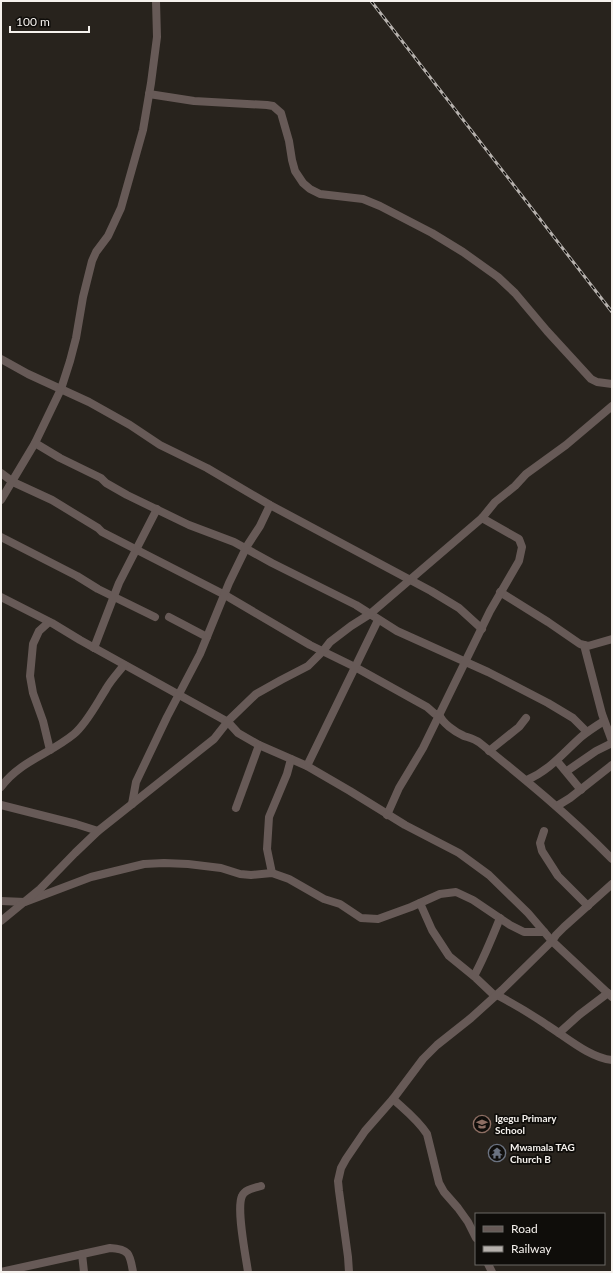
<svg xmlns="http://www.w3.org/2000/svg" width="613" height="1273" viewBox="0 0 613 1273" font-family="Lato,sans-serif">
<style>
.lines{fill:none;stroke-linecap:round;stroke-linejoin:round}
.minor{stroke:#675a57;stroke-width:8}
.rail-casing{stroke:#b6b1ad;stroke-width:3}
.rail{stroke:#0f0d0a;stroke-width:1.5;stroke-dasharray:4.5;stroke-linecap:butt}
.labels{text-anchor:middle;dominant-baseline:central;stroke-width:3.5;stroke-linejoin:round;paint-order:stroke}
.poi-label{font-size:10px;font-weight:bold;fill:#f5f1ed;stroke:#0f0d0a;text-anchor:start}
</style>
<rect width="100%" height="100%" fill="#28231d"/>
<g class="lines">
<g class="minor">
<path d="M149,94L194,101L267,105L273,106L281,113L289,141L292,160L295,171L303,183L310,189L320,194L363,199L380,206L432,233L463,252L498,277L515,293L547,331L591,379L597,382L612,384"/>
<path d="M1,359L28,374L89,402L130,425L160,445L207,468L270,505L431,591L459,608L482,629"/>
<path d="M35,443L60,458L101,478L106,483L127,495L189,525L234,542L272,563L356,605L397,631L488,672L548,703L573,718L587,732"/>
<path d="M1,473L13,482L52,500L98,528L102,532L225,595L310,645L355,667L427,707L435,714H439C442,723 455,732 464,736C470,738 475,739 480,743C526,780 571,817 612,859"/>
<path d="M1,500L35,443L61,389L70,361L76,338L83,297L92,261L96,252L108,236L121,208L143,130L151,83L157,37L156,1"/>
<path d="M1,537L77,576L98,589L155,617"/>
<path d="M500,592L548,622L580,644L588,646L612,639"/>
<path d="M1,597L52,623L80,640L228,722L238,733L259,745L307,766L350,791L405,825L459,853L489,875L528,913L552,941L612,997"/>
<path d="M169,617L207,637"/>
<path d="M49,622L39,631L33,644L30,676L33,693L43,721L50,750"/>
<path d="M584,645L602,714L612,741"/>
<path d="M94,648L119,583L157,509"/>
<path d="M489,751L519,727L526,718"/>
<path d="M557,761L581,790"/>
<path d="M307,766L378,620"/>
<path d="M567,771L596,751L612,743"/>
<path d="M527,780C550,770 562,754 581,737C588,731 596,726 604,721"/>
<path d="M1,787C20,761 50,754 74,734C87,723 97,703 106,689C111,680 118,673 124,665"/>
<path d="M132,804L136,782L167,717L200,654L229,583L247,546L260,526L270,505"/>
<path d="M1,805L76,824L98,831"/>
<path d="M557,806L570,798L612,765"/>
<path d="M236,808L259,745"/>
<path d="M387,815L399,788L423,748L490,611L519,561L522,547L519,539L482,518"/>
<path d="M544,831L540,843L542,851L558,876L588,906"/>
<path d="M272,873L267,849L269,817L287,774L291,759"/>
<path d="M1,901L25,902L91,877L144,864L164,863L188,864L221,868L240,874L251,875L272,873L289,879L324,899L340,904L361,918L378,919L411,907L440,894L456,892L473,900L510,925L524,932H544"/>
<path d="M420,903L432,930L449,956L476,978L495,996"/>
<path d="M1,921L40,889L75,853L98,831L214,739L229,720L256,694L281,680L308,666L323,651L330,642L351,626L370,614L482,518L495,502L515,486L526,474L566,445L612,406"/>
<path d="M474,976C484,958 492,938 500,918"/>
<path d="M497,995C514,1004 531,1014 547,1025C566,1037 590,1058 612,1060"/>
<path d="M559,1033L579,1015L608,993"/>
<path d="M393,1099C405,1110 418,1120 427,1134L439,1183L444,1192L458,1208L468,1222L476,1238"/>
<path d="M82,1254L84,1272"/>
<path d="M488,1264L492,1272"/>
<path d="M1,1272L110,1248C130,1249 130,1255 133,1272"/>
<path d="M248,1272C246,1257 236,1209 242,1196C245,1189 255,1188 261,1186"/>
<path d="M349,1272L348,1257L339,1191L338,1181L341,1168L346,1159L365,1131L393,1099L423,1059L437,1045L471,1018L502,990L552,941L556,935L564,927L612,884"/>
</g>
<defs>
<path id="rail" d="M371,1L612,312"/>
</defs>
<use href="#rail" class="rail-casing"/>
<use href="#rail" class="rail"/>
</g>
<defs>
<symbol id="school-ring" viewBox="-11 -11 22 22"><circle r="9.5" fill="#0f0d0a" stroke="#8d6e63" stroke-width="1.5"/><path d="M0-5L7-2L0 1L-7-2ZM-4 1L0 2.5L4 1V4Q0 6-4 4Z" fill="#8d6e63"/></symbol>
<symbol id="temple-ring" viewBox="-11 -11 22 22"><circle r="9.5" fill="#0f0d0a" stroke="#6b7280" stroke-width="1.5"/><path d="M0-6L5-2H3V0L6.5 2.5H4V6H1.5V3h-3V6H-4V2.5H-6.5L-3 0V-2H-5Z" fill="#6b7280"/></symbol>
</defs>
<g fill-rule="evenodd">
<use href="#school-ring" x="472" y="1114" width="20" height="20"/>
<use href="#temple-ring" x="487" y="1143" width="20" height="20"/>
</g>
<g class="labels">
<g class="poi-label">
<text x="495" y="1118">Igegu Primary<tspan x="495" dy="12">School</tspan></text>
<text x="510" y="1147">Mwamala TAG<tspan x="510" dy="12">Church B</tspan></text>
</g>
</g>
<rect width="613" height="1273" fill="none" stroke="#f5f1ed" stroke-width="4"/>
<rect x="475" y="1213" width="130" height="52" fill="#0f0d0a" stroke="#6b6865"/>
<rect x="483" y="1226" width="20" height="6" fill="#675a57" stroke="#6b6865"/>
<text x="511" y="1233" font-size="12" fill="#f5f1ed">Road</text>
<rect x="483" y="1246" width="20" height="6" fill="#b6b1ad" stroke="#6b6865"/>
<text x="511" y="1253" font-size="12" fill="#f5f1ed">Railway</text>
<path d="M10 26v6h79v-6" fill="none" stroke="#f5f1ed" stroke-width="2"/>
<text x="16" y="26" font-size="12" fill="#f5f1ed" stroke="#0f0d0a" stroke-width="3" paint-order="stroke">100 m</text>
</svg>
